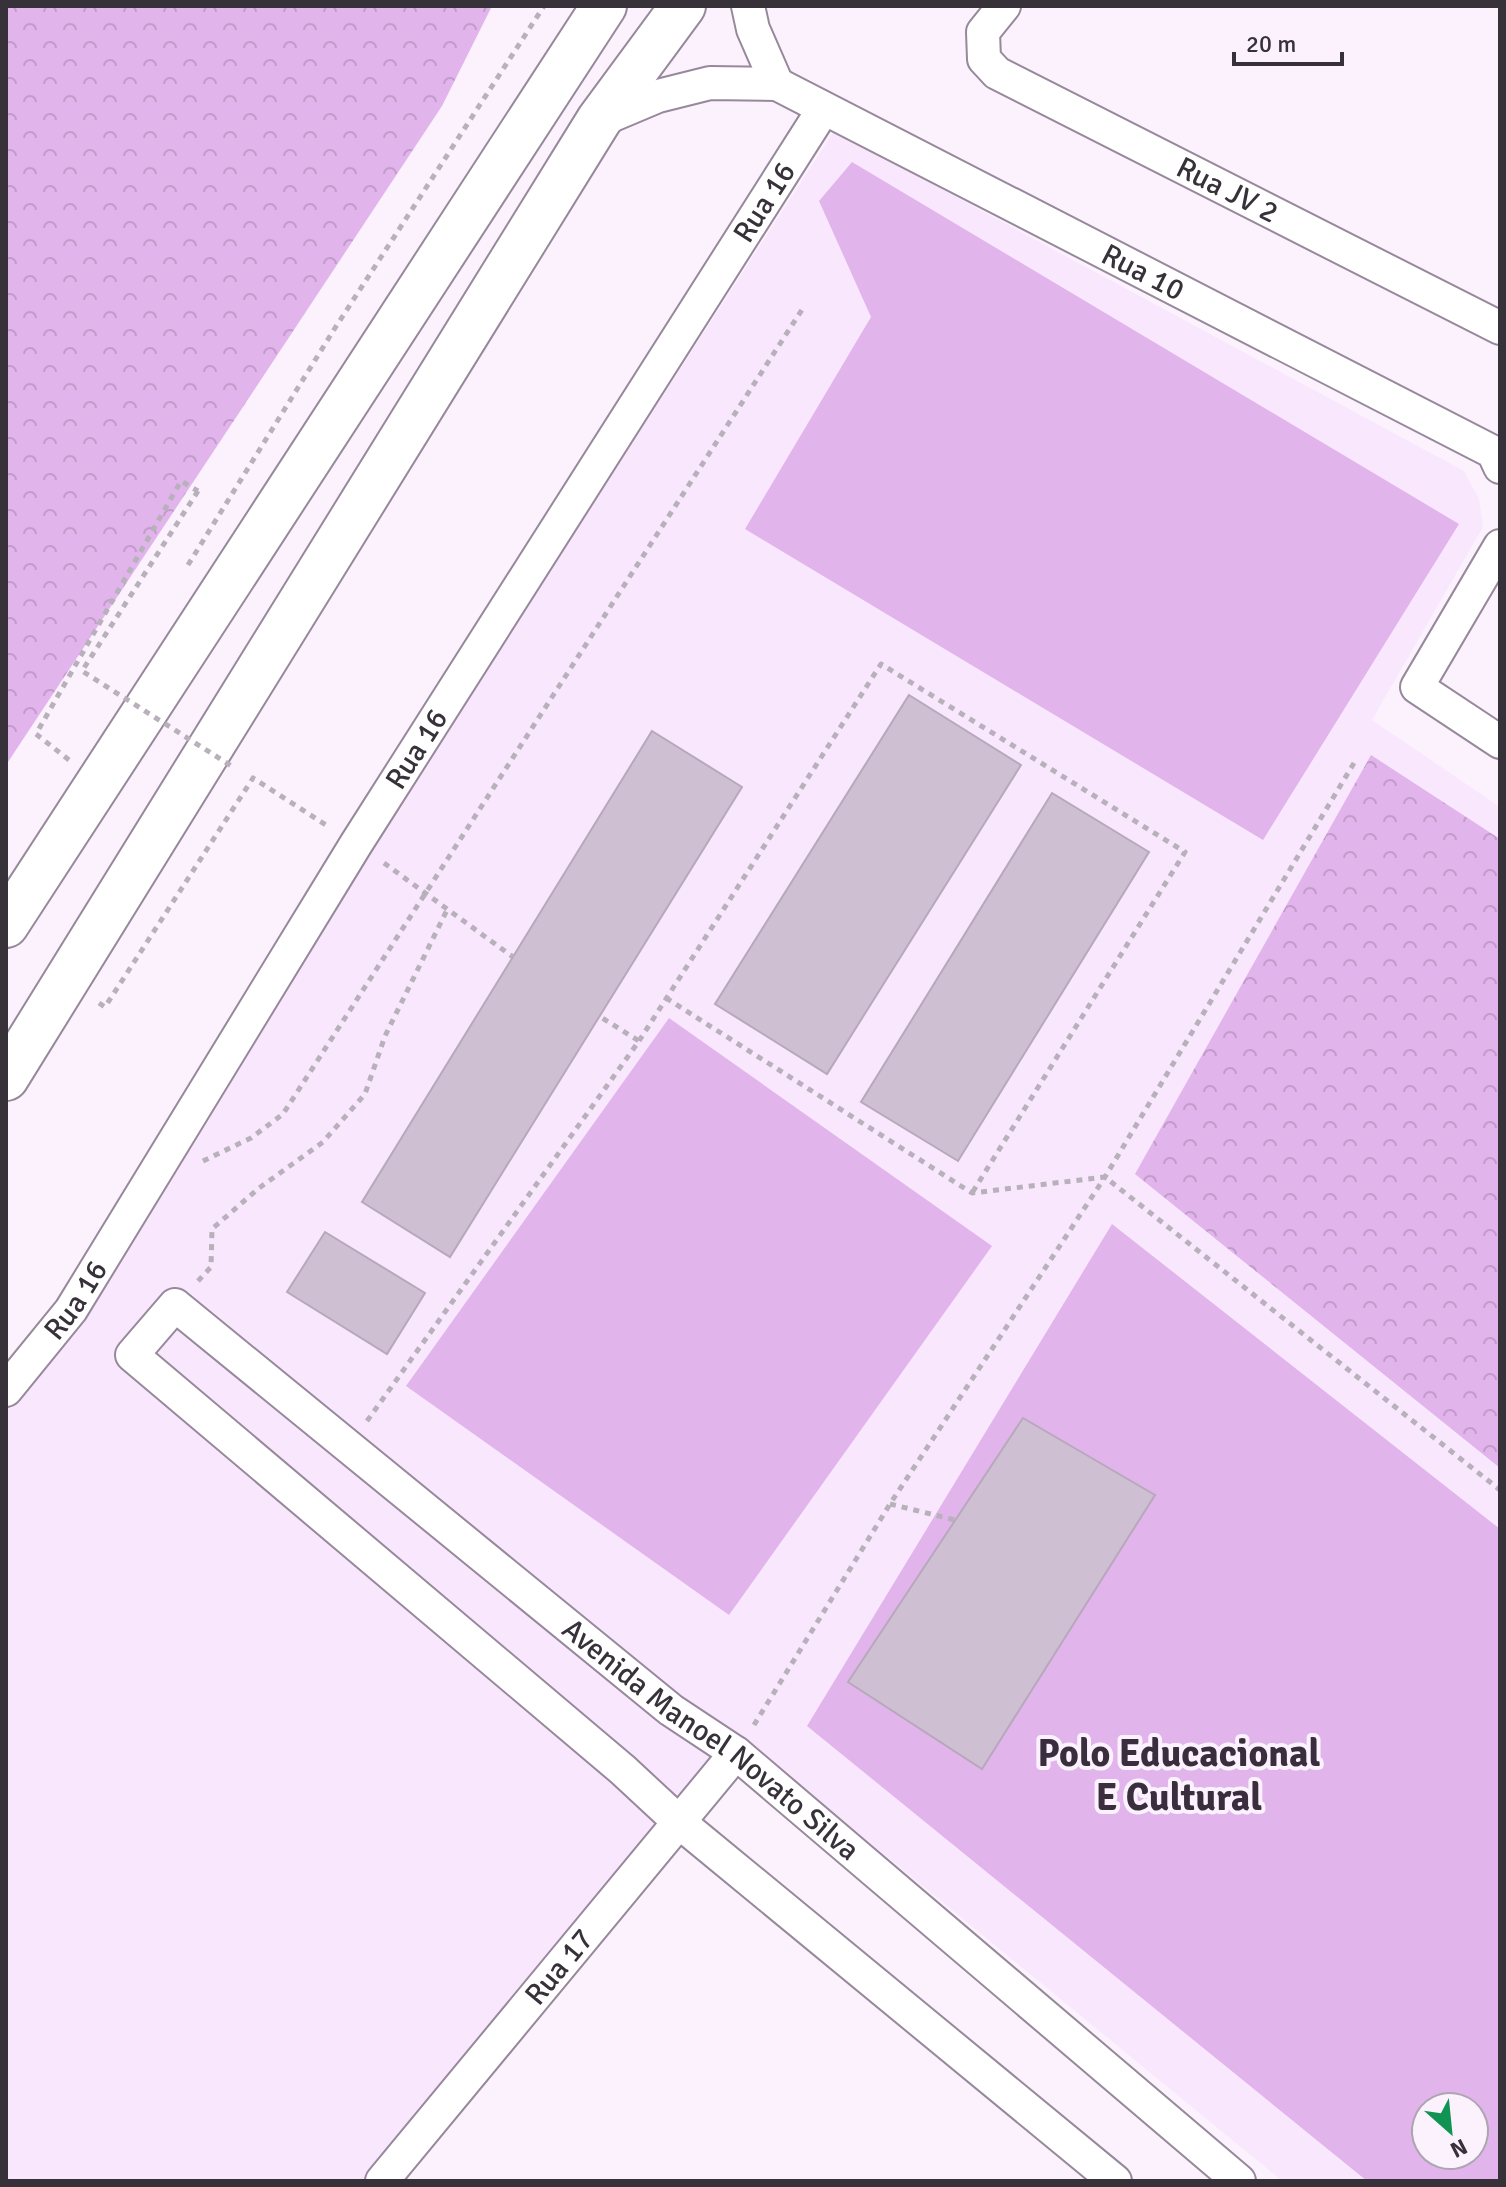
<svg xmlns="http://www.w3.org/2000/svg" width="1506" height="2187" viewBox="0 0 1506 2187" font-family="Signika,sans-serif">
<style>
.built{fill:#f9e8fd;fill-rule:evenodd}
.grass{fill:#e1b4ec;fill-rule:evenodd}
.forest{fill:url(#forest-crowns)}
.building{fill:#cfbfd3;stroke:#b7a8bb;stroke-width:2}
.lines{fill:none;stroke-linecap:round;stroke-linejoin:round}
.street-casing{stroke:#97889b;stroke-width:36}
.primary-casing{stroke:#97889b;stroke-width:48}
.path{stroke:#b8b0bb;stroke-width:5;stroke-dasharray:6 6;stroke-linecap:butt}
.street{stroke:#fff;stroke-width:32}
.primary{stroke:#fff;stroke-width:44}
.path-bridge{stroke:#b8b0bb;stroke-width:5;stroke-dasharray:6 6;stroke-linecap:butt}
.labels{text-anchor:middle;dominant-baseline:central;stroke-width:8;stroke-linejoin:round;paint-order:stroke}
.street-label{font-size:30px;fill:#373139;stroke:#fbf2fe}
.district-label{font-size:38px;font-weight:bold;fill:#3a2d3d;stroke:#fbf2fe}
</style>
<defs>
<pattern id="forest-crowns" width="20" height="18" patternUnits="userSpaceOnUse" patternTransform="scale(2)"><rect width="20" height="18" fill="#e1b4ec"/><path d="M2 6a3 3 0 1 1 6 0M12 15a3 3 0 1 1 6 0" fill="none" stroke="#c29bcb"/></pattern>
</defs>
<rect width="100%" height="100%" fill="#fbf2fe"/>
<path class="built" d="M834,131L1464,471L1479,499L1483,527L1372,720L1500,807V2181H1282L756,1749L377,2181H6V1407L85,1318L383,829ZM1426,2107H1474V2155H1426Z"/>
<g class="grass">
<path d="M852,162L1459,524L1263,840L745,529L871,317L819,201Z"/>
<path d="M669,1018L992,1246L729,1615L406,1386Z"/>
<path d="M1112,1224L1500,1529V2181H1367L807,1726ZM1426,2107H1474V2155H1426Z"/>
</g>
<g class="forest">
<path d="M6,6H492L442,106L6,765Z"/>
<path d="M1371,755L1500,839V1468L1135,1174Z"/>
</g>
<g class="building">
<path d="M909,695L1021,765L827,1074L715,1004Z"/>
<path d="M652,731L742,787L450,1257L362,1202Z"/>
<path d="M1052,793L1149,852L958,1161L861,1102Z"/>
<path d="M325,1232L425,1293L387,1354L287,1292Z"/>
<path d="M1023,1418L1155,1495L982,1769L848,1682Z"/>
</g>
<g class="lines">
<defs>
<g id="street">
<path d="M748,6L753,29L777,84"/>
<path id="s1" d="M1004,6L983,32L984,59L997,73L1500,328"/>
<path id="s2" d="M601,120L658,96L710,83L777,84L1493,452L1500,467"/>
<path d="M1500,546L1417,687L1500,742"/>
<path id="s3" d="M6,1390L71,1310L356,844L819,116V106"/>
<path id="s4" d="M382,2181L736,1753"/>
<path id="s5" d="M1115,2181L679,1822L623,1770L132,1355L175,1305L671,1710L736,1753L1239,2181"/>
</g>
<g id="primary">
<path d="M6,925L604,6"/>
<path d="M6,1078L599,120L683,6"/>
</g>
</defs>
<use href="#street" class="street-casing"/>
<use href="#primary" class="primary-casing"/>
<g class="path">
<path d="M188,565L335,328L544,6"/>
<path d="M69,760L36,734L181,481L198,491"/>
<path d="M384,863L513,957"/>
<path d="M666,998L972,1193L1105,1177L1500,1490"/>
<path d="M99,1003L105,1007L253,778L329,827"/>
<path d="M639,1041L881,664L1185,852L972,1193"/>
<path d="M203,1161L251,1138L283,1114L805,305"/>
<path d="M198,1281L211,1267L212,1229L259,1188L323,1142L365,1094L385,1036L447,910"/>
<path d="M367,1421L639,1041L599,1016"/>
<path d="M890,1504L955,1520"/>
<path d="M754,1725L890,1504L1105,1177L1354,763"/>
</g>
<use href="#street" class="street"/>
<use href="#primary" class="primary"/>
<path class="path-bridge" d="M198,491L82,671L233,767"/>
</g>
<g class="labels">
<g class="street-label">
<text stroke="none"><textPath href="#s1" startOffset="338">Rua JV 2</textPath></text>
<text stroke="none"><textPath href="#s3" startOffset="1410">Rua 16</textPath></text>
<text stroke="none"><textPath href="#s2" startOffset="594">Rua 10</textPath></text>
<text stroke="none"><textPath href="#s3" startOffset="762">Rua 16</textPath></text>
<text stroke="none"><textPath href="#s3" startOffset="114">Rua 16</textPath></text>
<text stroke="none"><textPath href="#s5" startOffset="2040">Avenida Manoel Novato Silva</textPath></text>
<text stroke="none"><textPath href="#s4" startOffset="278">Rua 17</textPath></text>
</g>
<g class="district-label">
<text x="1179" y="1753">Polo Educacional<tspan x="1179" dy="44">E Cultural</tspan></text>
</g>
</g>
<rect width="1506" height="2187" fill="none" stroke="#373139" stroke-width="16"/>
<g transform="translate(1450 2131) rotate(153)"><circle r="38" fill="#fbf2fe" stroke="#ada5af" stroke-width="2"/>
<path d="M0-6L14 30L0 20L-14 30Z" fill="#119453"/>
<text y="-12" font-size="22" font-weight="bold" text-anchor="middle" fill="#373139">N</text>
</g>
<path d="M1234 52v12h108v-12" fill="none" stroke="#373139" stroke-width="4"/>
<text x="1246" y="52" font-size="24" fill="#373139" stroke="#fbf2fe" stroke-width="6" paint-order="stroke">20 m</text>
</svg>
